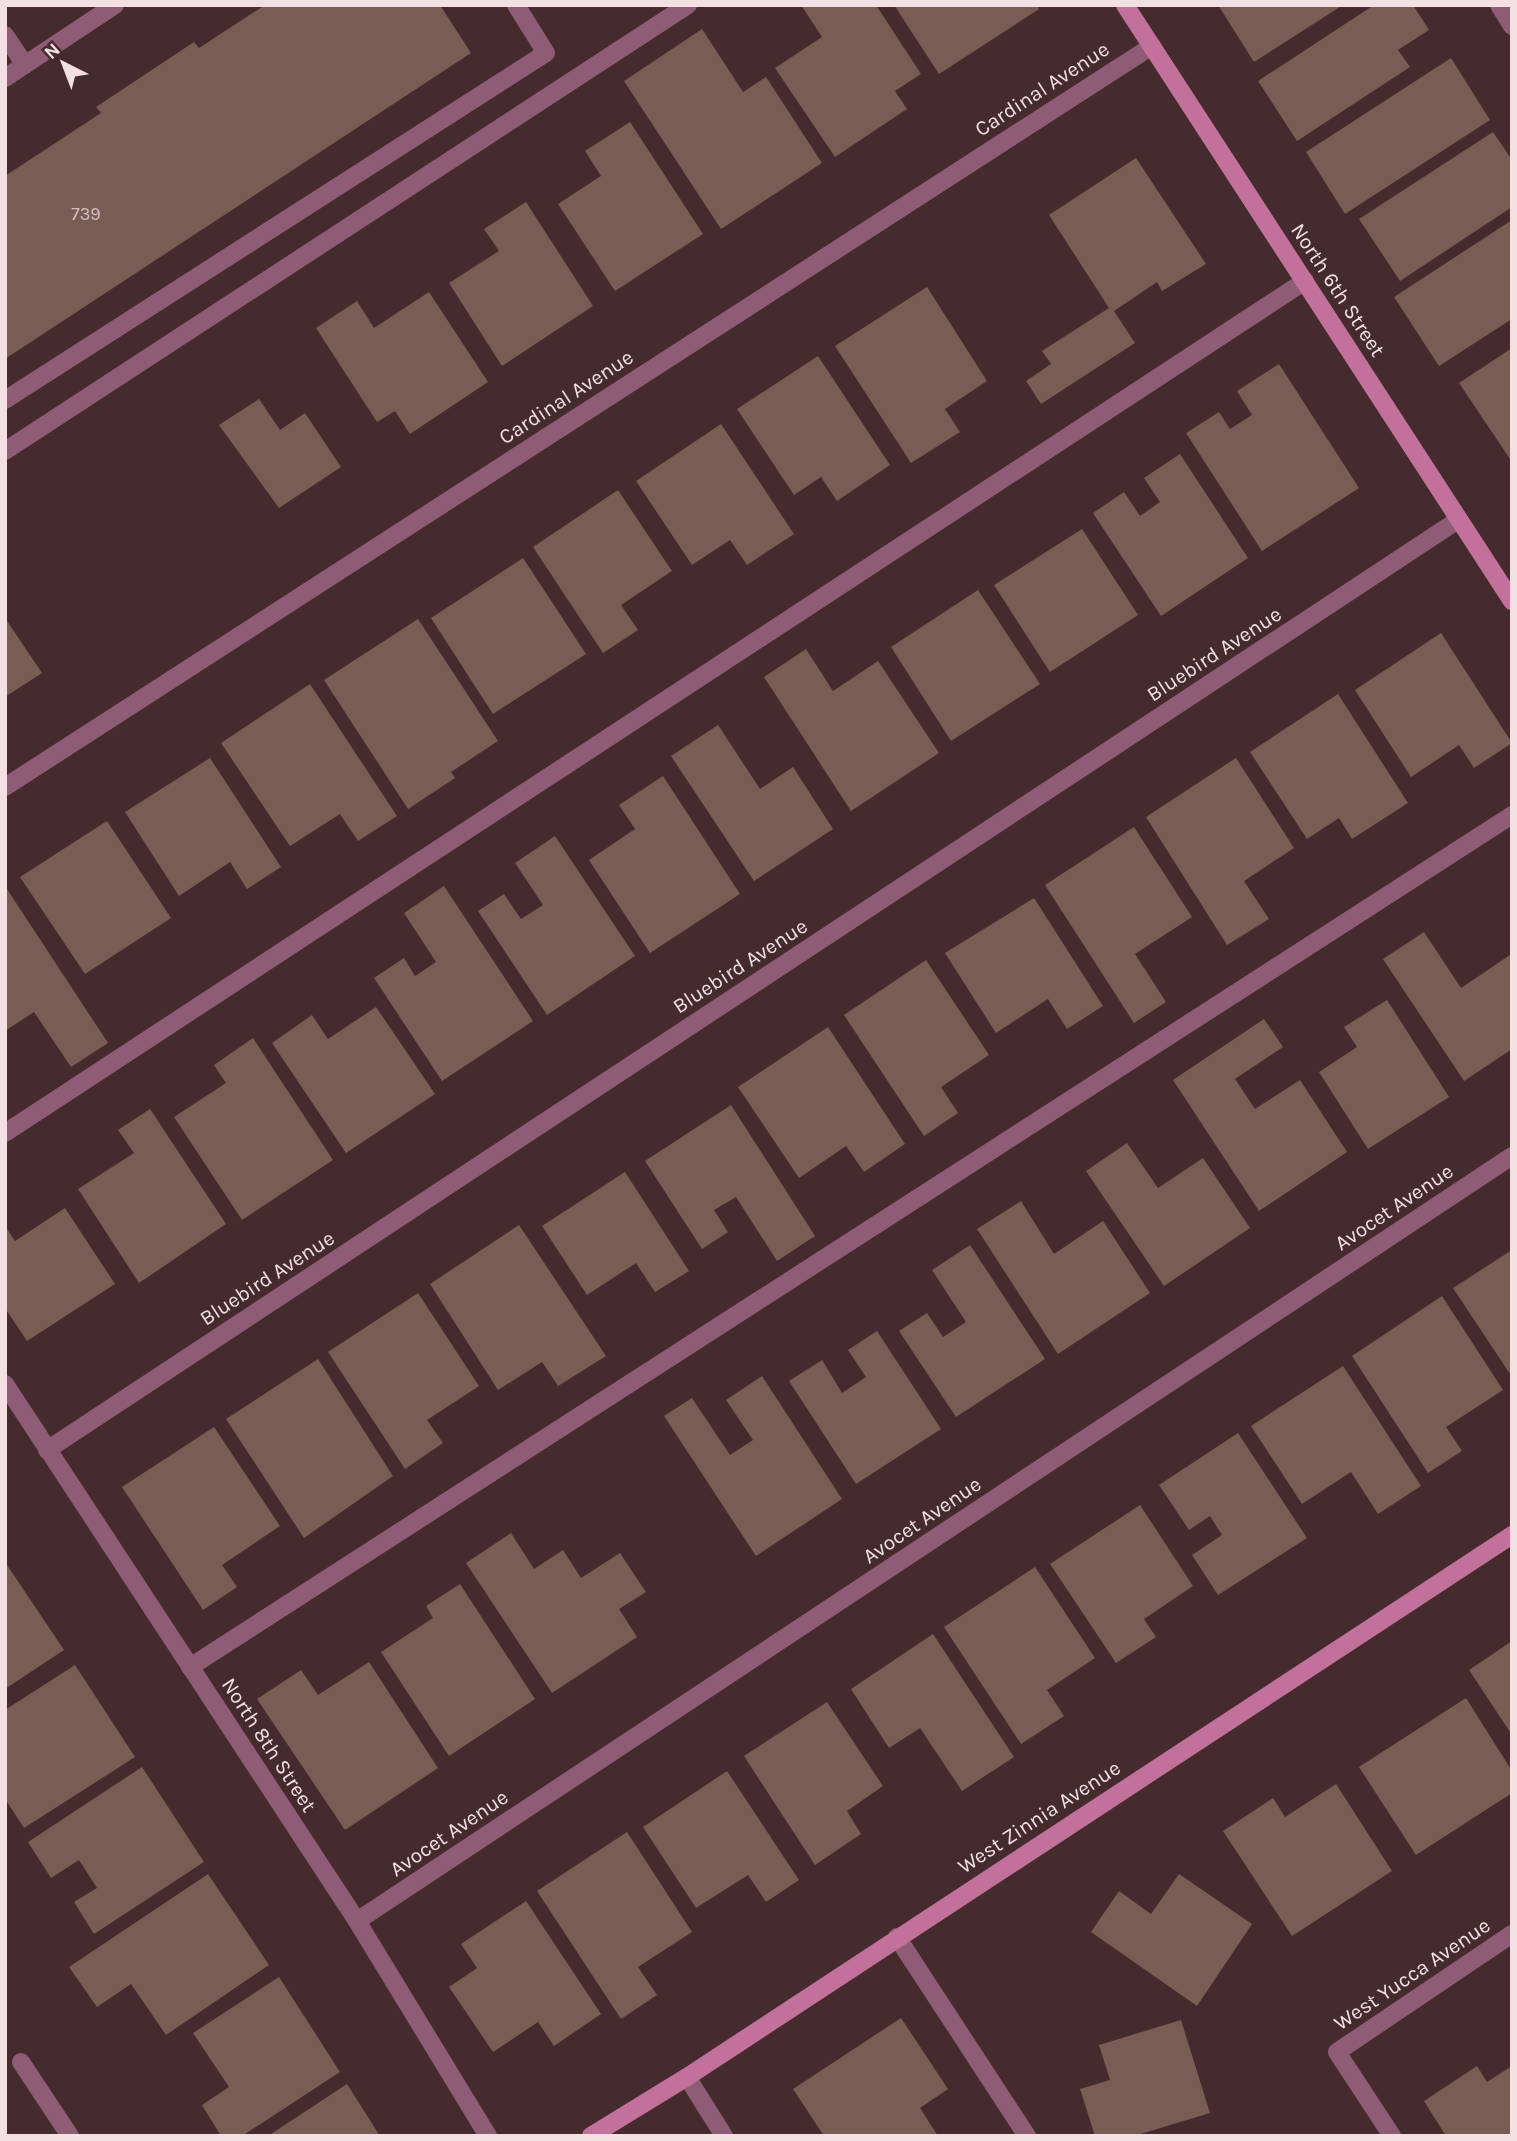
<svg xmlns="http://www.w3.org/2000/svg" width="1517" height="2141" viewBox="0 0 1517 2141" font-family="Karla,sans-serif">
<style>
.building{fill:#795c54}
.lines{fill:none;stroke-linecap:round;stroke-linejoin:round}
.lane{stroke:#8f5c75;stroke-width:18}
.street{stroke:#8f5c75;stroke-width:18}
.secondary{stroke:#c2719a;stroke-width:18}
.labels{text-anchor:middle;dominant-baseline:central;stroke-width:7;stroke-linejoin:round;paint-order:stroke}
.number-label{font-size:18px;fill:#d4bfbe}
.street-label{font-size:21px;fill:#f2e0e2;stroke:#452b2d}
</style>
<rect width="100%" height="100%" fill="#452b2d"/>
<g class="building">
<path d="M265,5H440L471,53L5,359V176L101,113L96,107L194,42L199,48Z"/>
<path d="M801,5H876L921,74L895,91L907,109L835,157L775,68L822,37Z"/>
<path d="M894,5H1037L1039,9L939,74Z"/>
<path d="M1218,5H1343L1254,62Z"/>
<path d="M1374,5H1413L1429,30L1398,50L1410,67L1297,141L1258,81Z"/>
<path d="M702,29L743,92L766,77L822,163L721,229L624,81Z"/>
<path d="M1451,58L1490,120L1345,214L1306,152Z"/>
<path d="M630,122L703,234L615,291L558,204L601,176L585,151Z"/>
<path d="M1493,132L1512,160V207L1400,281L1359,219Z"/>
<path d="M1136,158L1206,264L1162,291L1157,282L1114,311L1135,343L1041,404L1026,381L1051,364L1042,351L1109,308L1049,215Z"/>
<path d="M526,202L593,306L502,366L449,283L499,251L484,229Z"/>
<path d="M1512,220V319L1439,366L1394,297Z"/>
<path d="M927,287L987,381L945,409L960,432L911,463L835,346Z"/>
<path d="M429,292L488,382L410,434L395,411L377,422L316,328L357,301L374,328Z"/>
<path d="M1512,348V462L1459,383Z"/>
<path d="M818,356L890,465L837,501L821,477L794,495L737,409Z"/>
<path d="M1279,364L1359,488L1262,551L1186,433L1219,412L1230,429L1252,415L1237,391Z"/>
<path d="M259,399L280,430L305,413L341,467L279,508L219,425Z"/>
<path d="M721,424L794,534L747,565L730,540L692,565L636,481Z"/>
<path d="M1180,454L1248,558L1161,616L1093,513L1124,492L1140,516L1160,502L1144,478Z"/>
<path d="M618,490L672,571L621,605L638,630L603,653L533,547Z"/>
<path d="M1082,529L1138,615L1050,672L994,585Z"/>
<path d="M523,558L586,654L493,714L431,618Z"/>
<path d="M978,590L1040,684L951,741L891,647Z"/>
<path d="M5,618L42,673L5,697Z"/>
<path d="M418,619L498,741L451,772L455,778L408,809L324,680Z"/>
<path d="M1441,633L1512,743L1474,768L1459,745L1411,777L1355,690Z"/>
<path d="M806,649L833,691L878,661L939,753L851,811L764,677Z"/>
<path d="M310,684L397,816L358,841L340,814L290,846L221,743Z"/>
<path d="M1338,694L1408,803L1352,839L1339,818L1307,839L1250,752Z"/>
<path d="M718,725L760,789L793,767L833,829L754,881L671,756Z"/>
<path d="M210,758L281,867L247,889L230,862L179,896L125,812Z"/>
<path d="M1236,758L1294,848L1244,881L1269,919L1227,945L1146,817Z"/>
<path d="M663,776L740,894L650,953L589,860L635,829L619,805Z"/>
<path d="M107,821L171,918L85,974L20,877Z"/>
<path d="M1134,827L1192,917L1135,954L1166,1002L1134,1023L1045,885Z"/>
<path d="M555,836L635,956L547,1015L478,911L504,894L521,919L543,905L515,863Z"/>
<path d="M5,886L108,1043L71,1067L34,1012L5,1031Z"/>
<path d="M444,886L533,1021L442,1081L374,978L404,958L415,976L436,962L404,913Z"/>
<path d="M1034,898L1103,1006L1067,1029L1048,999L996,1033L945,953Z"/>
<path d="M1424,932L1461,988L1510,955L1512,957V1049L1464,1081L1383,959Z"/>
<path d="M926,960L989,1055L941,1087L958,1113L924,1136L844,1015Z"/>
<path d="M1387,1000L1449,1097L1368,1149L1319,1072L1357,1047L1344,1027Z"/>
<path d="M376,1007L435,1094L346,1153L272,1043L312,1015L328,1039Z"/>
<path d="M1264,1019L1283,1047L1235,1079L1255,1109L1300,1080L1347,1152L1259,1211L1173,1080Z"/>
<path d="M828,1027L905,1144L864,1172L846,1146L799,1178L738,1087Z"/>
<path d="M253,1038L333,1160L242,1220L174,1117L226,1083L214,1065Z"/>
<path d="M731,1105L815,1236L777,1261L736,1197L714,1210L728,1232L702,1249L645,1161Z"/>
<path d="M150,1109L226,1224L139,1283L78,1189L134,1153L118,1130Z"/>
<path d="M1127,1143L1158,1188L1203,1158L1250,1228L1164,1286L1086,1171Z"/>
<path d="M625,1172L689,1271L655,1292L636,1263L587,1295L542,1226Z"/>
<path d="M1021,1201L1054,1254L1103,1221L1150,1293L1058,1354L977,1229Z"/>
<path d="M65,1208L115,1284L27,1341L5,1308V1226L15,1241Z"/>
<path d="M519,1225L606,1356L558,1386L542,1362L498,1390L430,1284Z"/>
<path d="M970,1245L1045,1359L956,1417L899,1331L927,1313L943,1337L966,1322L932,1270Z"/>
<path d="M1512,1250V1377L1453,1288Z"/>
<path d="M418,1293L479,1386L427,1420L443,1443L405,1469L328,1352Z"/>
<path d="M1442,1296L1503,1390L1446,1427L1462,1451L1428,1473L1352,1356Z"/>
<path d="M877,1331L941,1429L856,1484L789,1381L822,1360L842,1393L866,1377L848,1350Z"/>
<path d="M318,1359L393,1476L304,1538L226,1419Z"/>
<path d="M1343,1366L1421,1486L1378,1514L1351,1472L1302,1504L1251,1426Z"/>
<path d="M762,1376L842,1499L756,1556L664,1416L692,1398L730,1455L753,1440L726,1400Z"/>
<path d="M214,1427L280,1526L222,1565L237,1587L203,1610L122,1487Z"/>
<path d="M1238,1433L1307,1538L1218,1595L1192,1555L1222,1535L1210,1516L1189,1530L1159,1485Z"/>
<path d="M1140,1505L1193,1586L1144,1619L1156,1637L1116,1663L1050,1564Z"/>
<path d="M511,1533L534,1569L563,1550L581,1578L620,1553L646,1592L619,1609L637,1637L552,1693L466,1563Z"/>
<path d="M5,1562L64,1650L5,1689Z"/>
<path d="M1035,1567L1095,1658L1047,1690L1064,1716L1021,1744L944,1627Z"/>
<path d="M460,1584L535,1699L449,1756L381,1652L433,1618L426,1606Z"/>
<path d="M933,1634L1014,1757L962,1791L920,1728L889,1748L851,1689Z"/>
<path d="M1512,1641V1735L1469,1670Z"/>
<path d="M369,1662L438,1768L345,1830L257,1699L301,1670L318,1695Z"/>
<path d="M75,1665L135,1757L24,1828L5,1799V1710Z"/>
<path d="M1466,1698L1512,1771V1793L1416,1855L1359,1767Z"/>
<path d="M827,1702L883,1786L847,1811L861,1834L815,1865L744,1756Z"/>
<path d="M142,1767L204,1862L94,1934L74,1902L97,1888L79,1860L51,1878L28,1842Z"/>
<path d="M727,1771L799,1880L766,1902L748,1875L696,1908L643,1827Z"/>
<path d="M1336,1784L1392,1871L1292,1936L1223,1831L1273,1798L1285,1817Z"/>
<path d="M627,1832L692,1932L638,1967L657,1995L621,2019L537,1891Z"/>
<path d="M208,1874L269,1965L166,2035L131,1984L97,2007L69,1967Z"/>
<path d="M1179,1874L1252,1924L1197,2006L1091,1932L1119,1891L1151,1914Z"/>
<path d="M526,1901L601,2014L554,2046L538,2022L493,2052L449,1987L477,1968L461,1944Z"/>
<path d="M279,1977L340,2072L242,2136H221L202,2105L229,2087L193,2033Z"/>
<path d="M901,2018L948,2089L920,2108L938,2136H824L793,2089Z"/>
<path d="M1181,2020L1210,2113L1134,2136H1095L1080,2089L1110,2080L1099,2045Z"/>
<path d="M1477,2066L1487,2082L1512,2066V2136H1446L1424,2101Z"/>
<path d="M347,2084L380,2136H268Z"/>
</g>
<g class="lines">
<g class="lane">
<path d="M1499,5L1512,26"/>
<path d="M5,35L25,65"/>
<path d="M5,78L115,5"/>
<path d="M5,400L546,53L516,5"/>
<path d="M5,451L688,5"/>
<path d="M5,1133L1305,281"/>
<path d="M190,1667L1512,815"/>
<path d="M897,1937L1027,2136"/>
<path d="M21,2062L70,2136"/>
</g>
<g class="street">
<path d="M5,787L1152,46"/>
<path d="M5,1384L357,1921L488,2136"/>
<path d="M47,1450L1458,520"/>
<path d="M357,1921L1512,1156"/>
<path d="M687,2077L724,2136"/>
<path d="M1392,2136L1337,2052L1512,1934"/>
</g>
<g class="secondary">
<path d="M1125,5L1512,601"/>
<path d="M591,2136L687,2077L1512,1535"/>
</g>
</g>
<g class="labels">
<g class="number-label">
<text x="86" y="214">739</text>
</g>
<g class="street-label">
<text transform="translate(1042 89) rotate(-33)">Cardinal Avenue</text>
<text transform="translate(1338 290) rotate(57)">North 6th Street</text>
<text transform="translate(566 397) rotate(-33)">Cardinal Avenue</text>
<text transform="translate(1214 654) rotate(-33)">Bluebird Avenue</text>
<text transform="translate(740 966) rotate(-33)">Bluebird Avenue</text>
<text transform="translate(1394 1207) rotate(-34)">Avocet Avenue</text>
<text transform="translate(267 1278) rotate(-33)">Bluebird Avenue</text>
<text transform="translate(922 1520) rotate(-34)">Avocet Avenue</text>
<text transform="translate(269 1745) rotate(57)">North 8th Street</text>
<text transform="translate(1039 1817) rotate(-33)">West Zinnia Avenue</text>
<text transform="translate(449 1833) rotate(-34)">Avocet Avenue</text>
<text transform="translate(1412 1974) rotate(-34)">West Yucca Avenue</text>
</g>
</g>
<rect width="1517" height="2141" fill="none" stroke="#f2e0e2" stroke-width="14"/>
<g transform="translate(63 63) rotate(318)" stroke="#452b2d" stroke-width="5" paint-order="stroke">
<path d="M0-5L12 26L0 18L-12 26Z" fill="#f2e0e2"/>
<text y="-10" font-size="19" font-weight="bold" text-anchor="middle" fill="#f2e0e2">N</text>
</g>
</svg>
